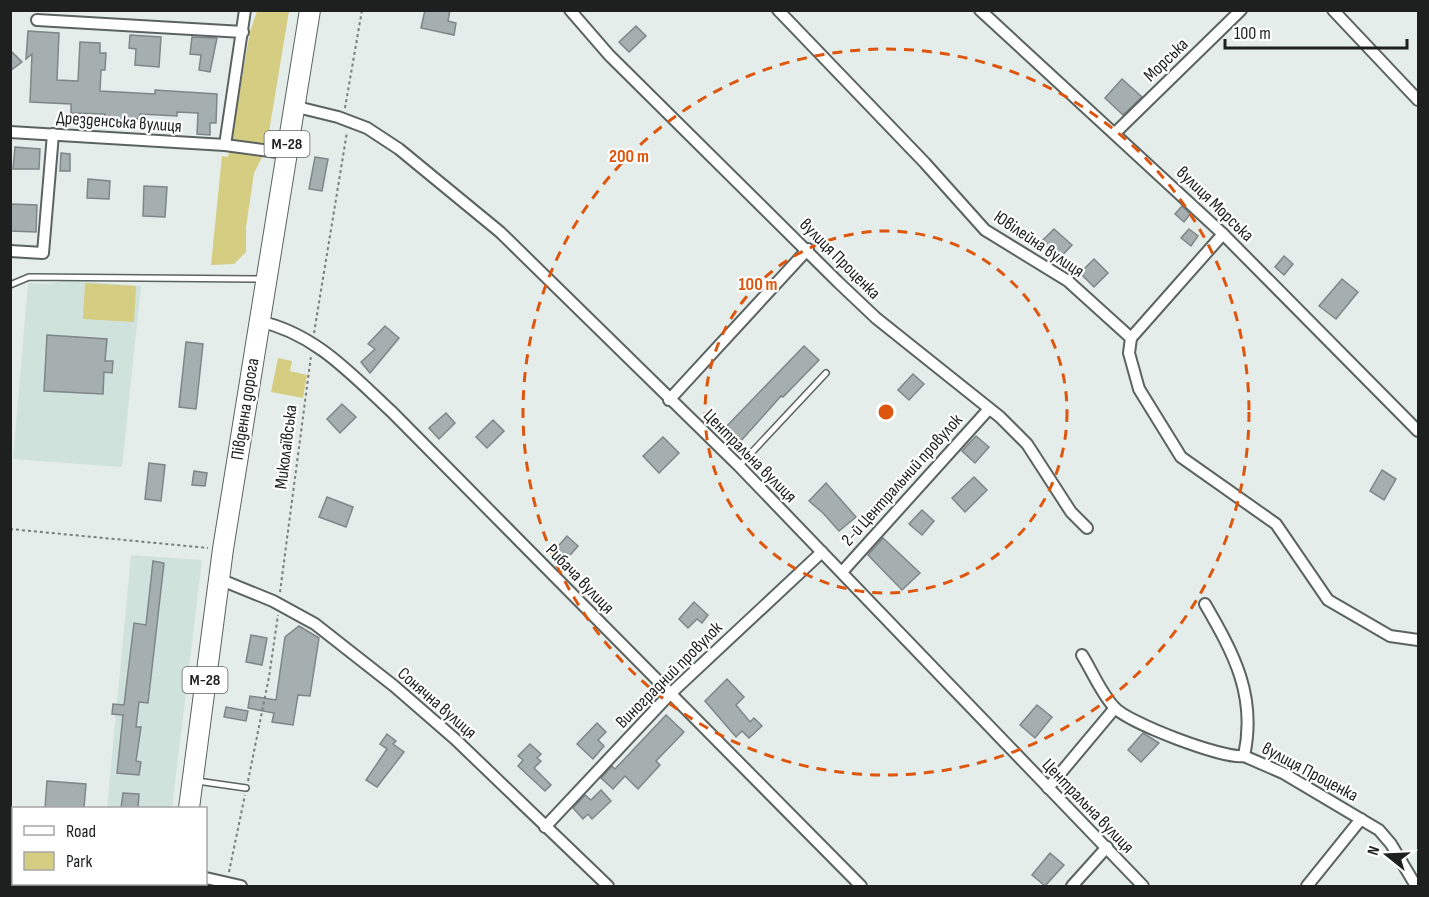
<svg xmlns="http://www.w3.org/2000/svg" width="1429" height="897" viewBox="0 0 1429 897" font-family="'Sofia Sans Condensed',sans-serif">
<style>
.built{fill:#d0e2dc}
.green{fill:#d5cd82}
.building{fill:#a6afb0;stroke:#7e8688;stroke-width:1.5}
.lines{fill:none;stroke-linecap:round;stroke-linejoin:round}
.lane-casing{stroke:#5b6360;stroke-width:8}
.street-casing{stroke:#5b6360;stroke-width:14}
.highway-casing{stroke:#5b6360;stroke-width:22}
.path{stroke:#787e7c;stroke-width:2;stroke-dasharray:3 3;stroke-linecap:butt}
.lane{stroke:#fff;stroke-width:5}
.street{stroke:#fff;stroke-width:10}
.highway{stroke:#fff;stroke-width:20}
.ring{fill:none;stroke:#de560d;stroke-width:3;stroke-dasharray:10 8}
.labels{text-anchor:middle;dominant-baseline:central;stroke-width:4.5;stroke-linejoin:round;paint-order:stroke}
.shield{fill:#fff;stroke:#616362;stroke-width:1.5}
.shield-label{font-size:16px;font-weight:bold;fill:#1d201f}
.street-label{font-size:18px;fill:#1d201f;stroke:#fff}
.centre{fill:#de560d;stroke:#fff;stroke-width:3}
.ring-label{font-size:18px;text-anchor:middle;font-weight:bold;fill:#de560d;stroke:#fff;stroke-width:4.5;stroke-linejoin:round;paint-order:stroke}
</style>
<rect width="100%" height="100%" fill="#e4ede9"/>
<g class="built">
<path d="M64,280L141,286L122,467L13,459L28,283L48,284Z"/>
<path d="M131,555L202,560L172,808H107Z"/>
</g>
<g class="green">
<path d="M257,11H289L266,150L254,173L246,227V252L234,264L211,265L222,156L228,157L250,32Z"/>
<path d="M85,283L136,286L134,322L83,319Z"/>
<path d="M278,358L292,361L290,371L307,375L303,398L271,392Z"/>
</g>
<g class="building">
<path d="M425,10H450L448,21L456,23L454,35L421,28Z"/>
<path d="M636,26L646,36L629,52L619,42Z"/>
<path d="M28,31L59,33L57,80L78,81L80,42L100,43V53H106L105,70H101L100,91L155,94V90L217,94L216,123H210V135L197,134L198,113L177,112V116L140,114V119L124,118L123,125L104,124L105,114L71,113V104L30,102L32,54L26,59Z"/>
<path d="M130,35L161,37L159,67L135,65L136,49L129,48Z"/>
<path d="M192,37L217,38L210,72L199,70L201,55L190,54Z"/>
<path d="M10,50L22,62L10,71Z"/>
<path d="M1122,79L1142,97L1123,115L1105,98Z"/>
<path d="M15,147L40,149L39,169H13Z"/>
<path d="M61,153L70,154V171H60Z"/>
<path d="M315,157L328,159L322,191L309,189Z"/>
<path d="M88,179L110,181L109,199L87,198Z"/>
<path d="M144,186L167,187L165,217L143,216Z"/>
<path d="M10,204L37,205L36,232L10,231Z"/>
<path d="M1182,206L1190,214L1184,222L1175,214Z"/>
<path d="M1054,229L1072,245L1057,261L1039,244Z"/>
<path d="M1189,229L1198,236L1191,246L1181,238Z"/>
<path d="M1284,256L1293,264L1284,275L1275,267Z"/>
<path d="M1094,259L1108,273L1094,287L1080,273Z"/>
<path d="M1342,279L1358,292L1336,319L1319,306Z"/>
<path d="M385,326L399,338L370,373L361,362L375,349L368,344Z"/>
<path d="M47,335L107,339L105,361H113L112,373L104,372L103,394L44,391Z"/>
<path d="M186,342L203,344L196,409L179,407Z"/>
<path d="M804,346L819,360L783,397L781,396L739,443L723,430Z"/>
<path d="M913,374L924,384L909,400L898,390Z"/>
<path d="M342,404L356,417L340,433L327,419Z"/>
<path d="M446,413L455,423L439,439L429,428Z"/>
<path d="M493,420L504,431L487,448L476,437Z"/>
<path d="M976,436L989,447L975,463L962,451Z"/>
<path d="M663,437L679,453L659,473L643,456Z"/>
<path d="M149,463L165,465L161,501L145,499Z"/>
<path d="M1382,470L1396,479L1384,500L1370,491Z"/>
<path d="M194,471L207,473L205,486L192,485Z"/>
<path d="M974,477L987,490L965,512L952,498Z"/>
<path d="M826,483L856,517L839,531L823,513L809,501Z"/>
<path d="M327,497L353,507L346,527L319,517Z"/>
<path d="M922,510L934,521L922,535L909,524Z"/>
<path d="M567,536L578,546L565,561L554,551Z"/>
<path d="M883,538L920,573L902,590L868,555Z"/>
<path d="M153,561L164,563L148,703L139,702L136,727H141L136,761L141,762L139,775L117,773L123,715L112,714L113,704L124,705L134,623L146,625Z"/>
<path d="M694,602L708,615L702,623L697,619L688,628L679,619Z"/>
<path d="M299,626L319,638L310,696L298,695L293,725L272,722L274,713L248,708L250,696L276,700L285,637Z"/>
<path d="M251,635L267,638L262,665L246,662Z"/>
<path d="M727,679L744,697L736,705L750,722L754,718L762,726L749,738L742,731L736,737L705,701Z"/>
<path d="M1037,705L1052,717L1035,738L1020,725Z"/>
<path d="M226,707L248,711L246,721L224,717Z"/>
<path d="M666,715L684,732L656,761L660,765L638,789L625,776L613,789L601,778L612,766L615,769Z"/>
<path d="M597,723L606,732L598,740L604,746L593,759L577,744Z"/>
<path d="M1143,733L1159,743L1141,762L1128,750Z"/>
<path d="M387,734L396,741L393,744L404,752L377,787L366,780L387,749L380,744Z"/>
<path d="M530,744L541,754L537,758L541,761L534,768L551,785L545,791L518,766L523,760L518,756Z"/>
<path d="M47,781L86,784L84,808H45Z"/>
<path d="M601,790L611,801L592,819L588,814L583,819L573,808L585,795L591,800Z"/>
<path d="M123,793L139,794L138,808H121Z"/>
<path d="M1050,853L1064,865L1045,886L1032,875Z"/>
</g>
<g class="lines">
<defs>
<g id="lane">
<path d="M10,285L29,277L263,279"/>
<path d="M739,466L826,373"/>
<path d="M197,781L246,788"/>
</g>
<g id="street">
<path d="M570,10L609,55L838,282L876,318L1000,417L1027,444L1071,512L1087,528"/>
<path d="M778,10L925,163L985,230L1068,281L1131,338L1129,353L1139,389L1181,457L1276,524L1328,600L1390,636L1418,640"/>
<path d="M980,10L1223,234L1418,431"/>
<path d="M1333,10L1418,100"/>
<path d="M37,20L243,32"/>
<path d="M293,106L338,117L367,128L399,149L500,232L739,466L1143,886"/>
<path d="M10,132L225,145L285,153"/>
<path d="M1115,133L1241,10"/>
<path d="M225,145L245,10"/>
<path d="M10,251L43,253L53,134"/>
<path d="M258,321C315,333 351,374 392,412L861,886"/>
<path d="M1131,338L1223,234"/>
<path d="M669,400L808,249"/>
<path d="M842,572L988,410"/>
<path d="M219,579L273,601L315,624L394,686L455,739L608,886"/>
<path d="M1205,604C1234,654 1257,696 1244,756L1283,773L1379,830L1391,844L1416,886"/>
<path d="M1082,655C1092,671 1101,693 1114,707C1128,723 1223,759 1244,756"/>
<path d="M1048,788L1115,708"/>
<path d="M545,827L669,695L822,552"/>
<path d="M206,878L241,886"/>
<path d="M1072,886L1107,847"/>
<path d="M1307,886L1361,819"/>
</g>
<g id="highway">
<path d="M189,808L223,549L310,10"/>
<path d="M179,886L180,884"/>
</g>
</defs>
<use href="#lane" class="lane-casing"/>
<use href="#street" class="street-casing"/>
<use href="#highway" class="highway-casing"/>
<g class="path">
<path d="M345,108L362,10"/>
<path d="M314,333L347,132"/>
<path d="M10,529L208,548"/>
<path d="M280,592L311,356"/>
<path d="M248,781L269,677L278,615"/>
<path d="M229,872L245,795"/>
</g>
<use href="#lane" class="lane"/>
<use href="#street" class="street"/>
<use href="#highway" class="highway"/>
</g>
<g class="ring">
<circle cx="886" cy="412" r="181"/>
<circle cx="886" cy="412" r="363"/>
</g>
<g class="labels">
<g class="shield">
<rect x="264.5" y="131" width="45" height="26" rx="4.5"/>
<rect x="182.5" y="667" width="45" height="26" rx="4.5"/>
</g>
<g class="shield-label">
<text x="287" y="144">М-28</text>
<text x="205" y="680">М-28</text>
</g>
<g class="street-label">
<text transform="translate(1166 60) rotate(-44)">Морська</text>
<text transform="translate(119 122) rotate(4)">Дрезденська вулиця</text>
<text transform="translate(1215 204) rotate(44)">вулиця Морська</text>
<text transform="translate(1039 244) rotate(34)">Ювілейна вулиця</text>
<text transform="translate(840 259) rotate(45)">вулиця Проценка</text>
<text transform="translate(245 409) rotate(-81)">Південна дорога</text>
<text transform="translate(286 447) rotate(-83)">Миколаївська</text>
<text transform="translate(750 456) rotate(45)">Центральна вулиця</text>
<text transform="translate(902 480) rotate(-48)">2-й Центральний провулок</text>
<text transform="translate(580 579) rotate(46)">Рибача вулиця</text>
<text transform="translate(669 675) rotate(-45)">Виноградний провулок</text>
<text transform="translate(437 703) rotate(41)">Сонячна вулиця</text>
<text transform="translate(1310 772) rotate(28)">вулиця Проценка</text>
<text transform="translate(1088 806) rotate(46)">Центральна вулиця</text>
</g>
</g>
<circle cx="886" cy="412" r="9" class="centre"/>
<g class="ring-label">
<text x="629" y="162">200 m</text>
<text x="758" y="290">100 m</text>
</g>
<rect width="1429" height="897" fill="none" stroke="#1d201f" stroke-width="24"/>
<rect x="12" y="807" width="195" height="78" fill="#ffffff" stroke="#a5a6a5" stroke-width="1.5"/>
<rect x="24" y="826" width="30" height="9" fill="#ffffff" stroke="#a5a6a5" stroke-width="1.5"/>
<text x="66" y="837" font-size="18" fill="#1d201f">Road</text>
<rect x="24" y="852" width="30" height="18" fill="#d5cd82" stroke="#a5a6a5" stroke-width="1.5"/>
<text x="66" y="867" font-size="18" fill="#1d201f">Park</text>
<g transform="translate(1387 855) rotate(288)" stroke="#ffffff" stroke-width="4.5" paint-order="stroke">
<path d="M0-4.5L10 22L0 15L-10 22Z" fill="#1d201f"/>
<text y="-9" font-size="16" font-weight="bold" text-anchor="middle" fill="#1d201f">N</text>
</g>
<path d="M1225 39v9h182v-9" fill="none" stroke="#1d201f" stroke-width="3"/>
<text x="1234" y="39" font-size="18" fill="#1d201f" stroke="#ffffff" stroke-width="4.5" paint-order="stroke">100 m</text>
</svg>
